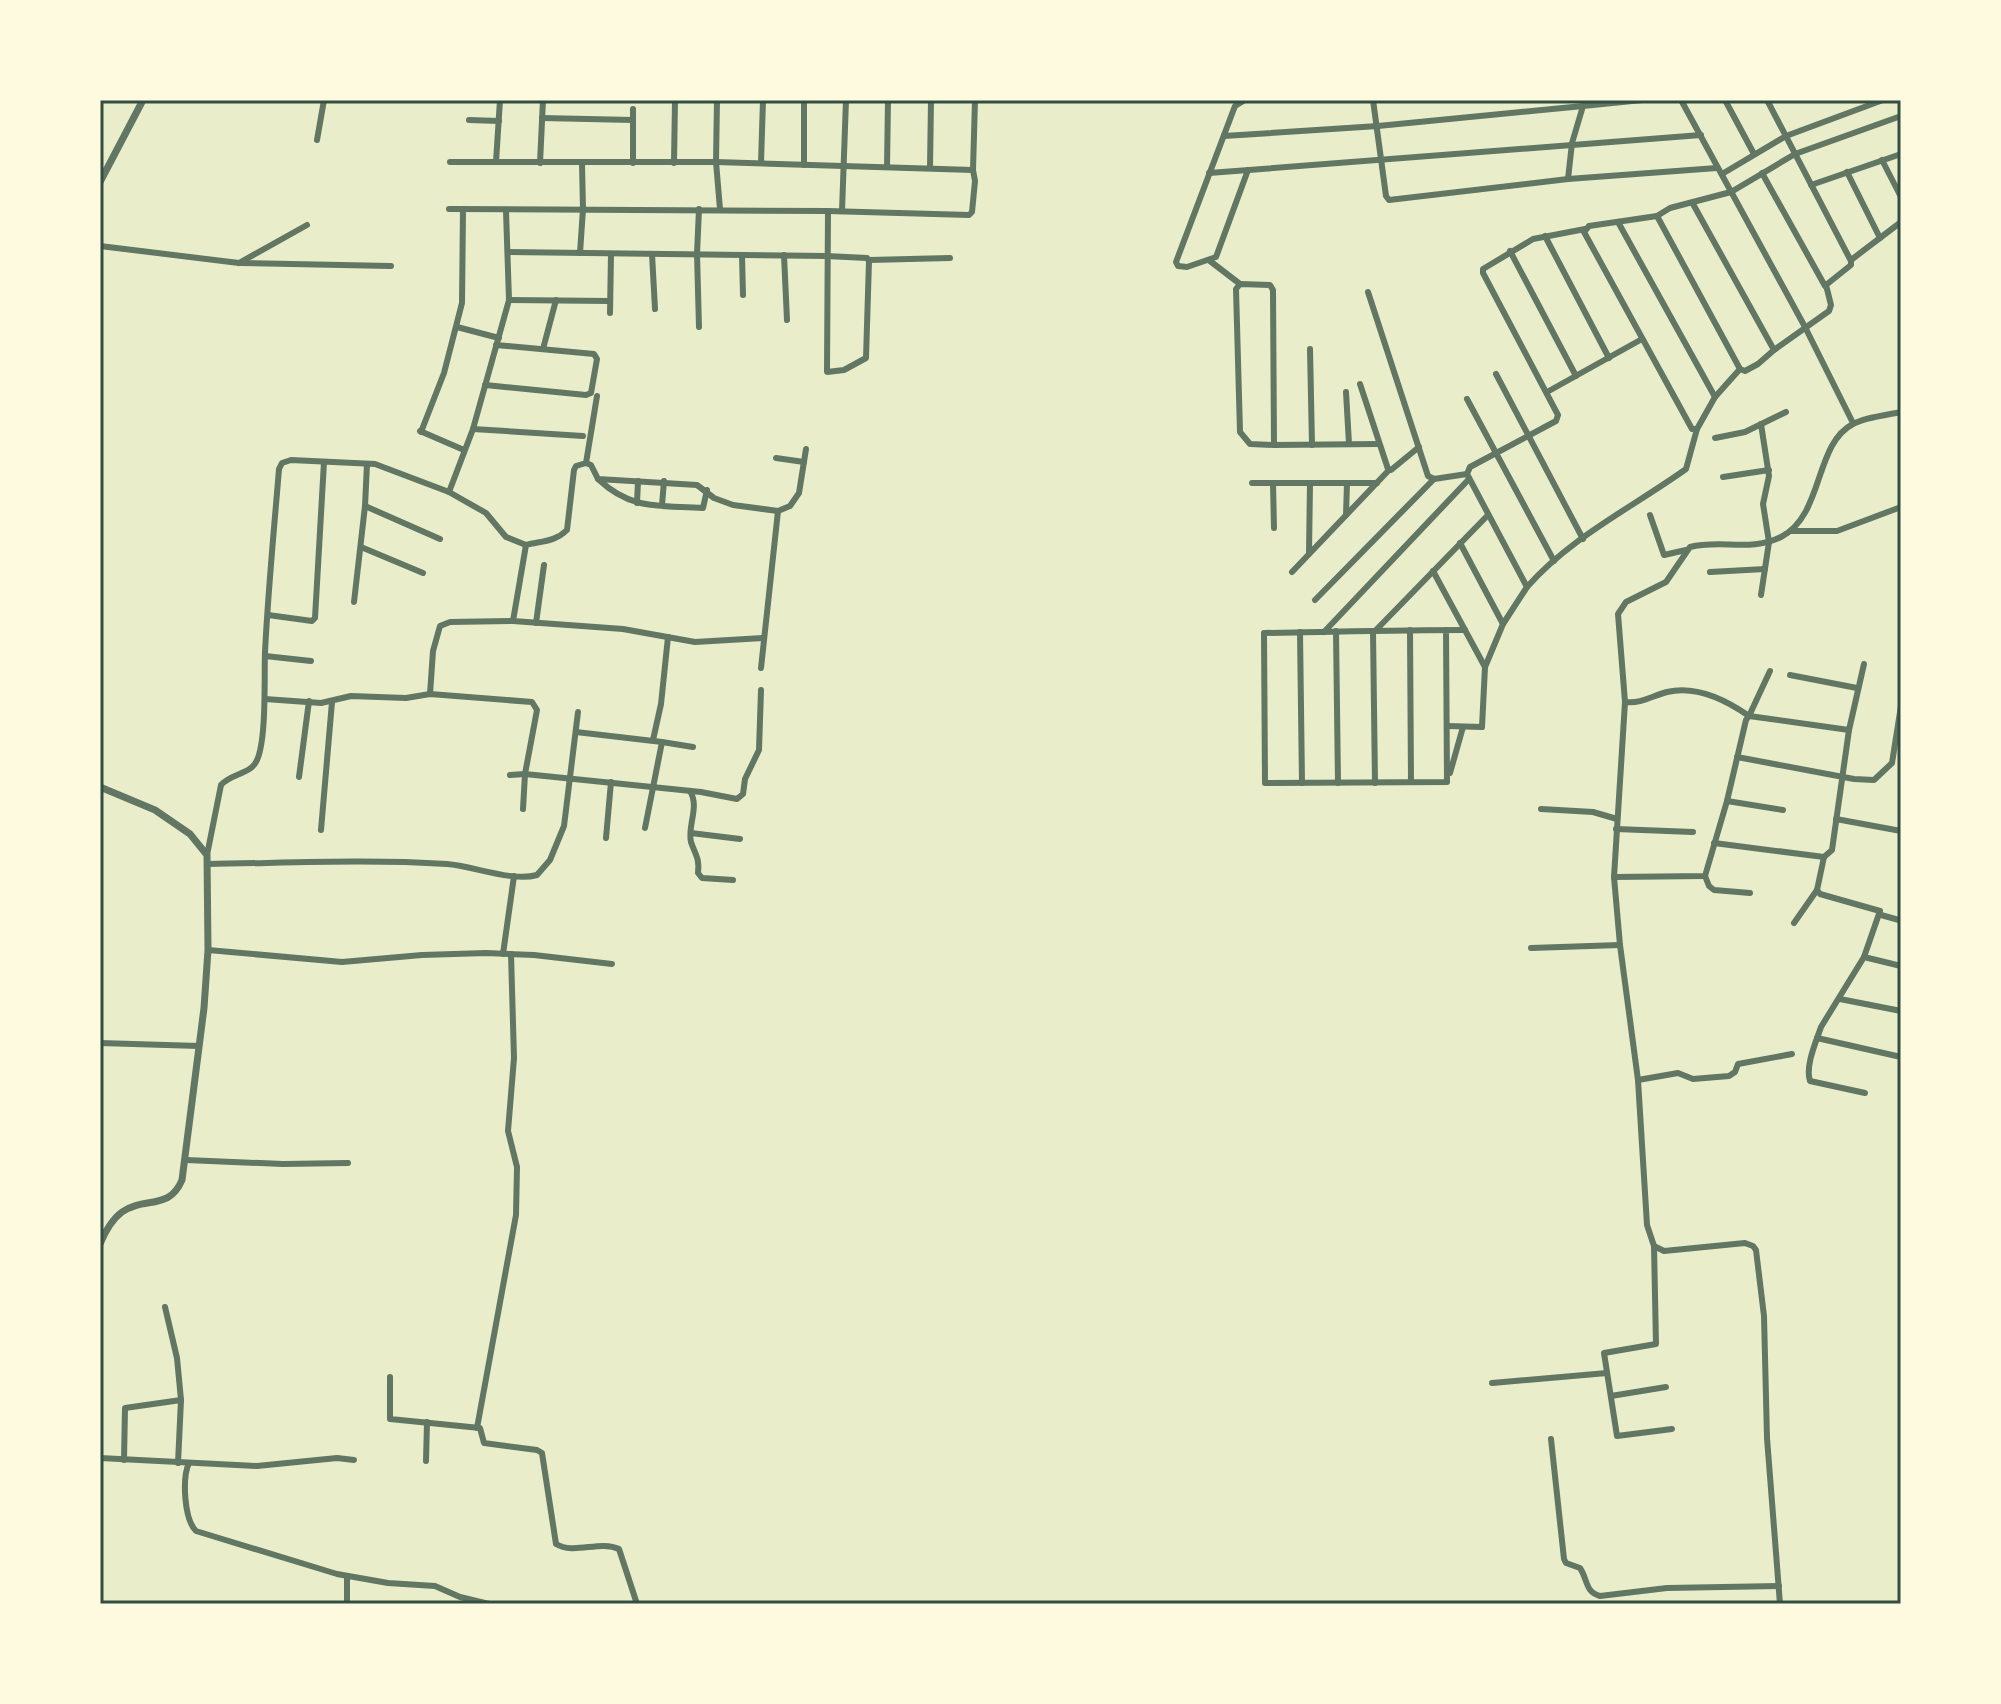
<svg xmlns="http://www.w3.org/2000/svg" width="2001" height="1704" viewBox="0 0 2001 1704" font-family="Mulish,sans-serif">
<style>
.lines{fill:none;stroke-linecap:round;stroke-linejoin:round}
.minor{stroke:#617663;stroke-width:6}
.tertiary{stroke:#617663;stroke-width:7}
.neatline{fill:none;stroke:#344e41;stroke-width:3}
</style>
<rect width="100%" height="100%" fill="#e9edc9"/>
<g class="lines">
<g class="minor">
<path d="M225,100H234"/>
<path d="M717,100L716,162L720,209"/>
<path d="M1245,100L1235,106L1176,262L1178,266L1187,267L1216,257L1248,170"/>
<path d="M1373,100L1386,196L1389,200L1568,179L1717,168"/>
<path d="M1681,100L1805,327L1853,423"/>
<path d="M1725,100L1754,154"/>
<path d="M542,118L633,120"/>
<path d="M469,120L499,121"/>
<path d="M1224,136L1378,126L1583,106"/>
<path d="M317,140L324,100"/>
<path d="M1882,160L1901,197"/>
<path d="M496,162L500,100"/>
<path d="M540,163L543,100"/>
<path d="M633,163V109"/>
<path d="M674,163L675,100"/>
<path d="M761,163L763,100"/>
<path d="M804,165V100"/>
<path d="M887,167L888,100"/>
<path d="M930,168L931,100"/>
<path d="M973,170L975,100"/>
<path d="M1847,172L1880,238"/>
<path d="M1209,173L1701,135"/>
<path d="M1762,173L1825,286"/>
<path d="M1722,174L1786,136L1883,100"/>
<path d="M1568,179L1572,143L1583,106L1642,100"/>
<path d="M1811,185L1901,154"/>
<path d="M1693,204L1774,350L1829,311L1831,305L1826,285L1851,265V261L1767,100"/>
<path d="M449,209L828,211L969,215L972,212L975,181L973,170L716,162H450"/>
<path d="M842,211L846,100"/>
<path d="M1657,216L1589,226L1584,232L1692,429H1697L1715,397L1740,369"/>
<path d="M1618,222L1715,397"/>
<path d="M1585,229L1533,239L1483,269V273L1558,415L1556,421L1470,467L1467,474L1527,587C1571,537 1633,507 1686,469L1697,429"/>
<path d="M1545,236L1609,358"/>
<path d="M100,246L239,263L391,266"/>
<path d="M1510,251L1576,376"/>
<path d="M508,252L826,256L867,258L869,261L866,358L844,370L827,372L828,211"/>
<path d="M580,253L583,209L582,164"/>
<path d="M652,254L655,309"/>
<path d="M742,255L743,295"/>
<path d="M784,255L787,320"/>
<path d="M869,260L950,258"/>
<path d="M1851,260L1901,222"/>
<path d="M1210,261L1240,284"/>
<path d="M239,263L307,225"/>
<path d="M1240,284L1270,285L1273,290L1274,445L1250,444L1240,432L1236,289Z"/>
<path d="M1368,292L1428,476L1434,479L1467,474"/>
<path d="M509,300L610,301"/>
<path d="M610,313L611,254"/>
<path d="M457,327L499,338"/>
<path d="M699,327L697,254L699,209"/>
<path d="M543,349L556,300"/>
<path d="M1310,349L1312,445"/>
<path d="M1774,350L1758,364L1745,371L1740,369L1657,216L1670,208L1731,192L1795,154L1901,116"/>
<path d="M1496,374L1583,539"/>
<path d="M1360,384L1388,469L1391,470L1419,447"/>
<path d="M485,385L586,395L591,393L597,359L594,354L496,345"/>
<path d="M1346,392L1349,444"/>
<path d="M1547,392L1642,339"/>
<path d="M597,396L586,463L591,465L598,479L697,485L714,498L733,505L778,511L790,506L799,493L806,449"/>
<path d="M1467,399L1554,561"/>
<path d="M1761,424L1769,476L1763,504L1769,542L1761,595"/>
<path d="M473,429L583,436"/>
<path d="M420,431L464,450"/>
<path d="M421,432L444,373L462,303L463,209"/>
<path d="M1715,438L1745,432L1786,412"/>
<path d="M1274,445L1379,444"/>
<path d="M776,458L804,462"/>
<path d="M1723,477L1769,470"/>
<path d="M598,479C632,511 660,505 703,508L707,490"/>
<path d="M1252,483H1377"/>
<path d="M1273,483L1274,528"/>
<path d="M449,492L486,513L506,537L526,545"/>
<path d="M637,503L638,481"/>
<path d="M662,505L664,481"/>
<path d="M365,506L440,539"/>
<path d="M1346,515L1347,483"/>
<path d="M1650,515L1664,555L1686,550"/>
<path d="M1791,531H1837L1901,507"/>
<path d="M1460,543L1503,624"/>
<path d="M361,547L423,573"/>
<path d="M1309,553L1310,483"/>
<path d="M1433,571L1485,667"/>
<path d="M1292,572L1389,470"/>
<path d="M1710,572L1765,569"/>
<path d="M1315,600L1434,479"/>
<path d="M354,602L365,506L367,464"/>
<path d="M268,615L312,621L315,618L324,462"/>
<path d="M513,621L526,545C541,541 555,542 567,530L574,470L576,466L586,463"/>
<path d="M536,623L544,565"/>
<path d="M1376,630L1488,515"/>
<path d="M1410,630L1411,782"/>
<path d="M1446,630L1447,782L1265,783L1264,633C1331,632 1398,630 1465,630"/>
<path d="M1336,631L1338,783"/>
<path d="M1373,631L1375,783"/>
<path d="M1300,632L1302,783"/>
<path d="M1324,632L1469,479"/>
<path d="M265,656L311,661"/>
<path d="M761,668L778,511"/>
<path d="M1790,675L1857,688"/>
<path d="M430,694L433,651L440,626L450,622L513,621L623,629L695,642L763,638"/>
<path d="M265,699L321,703L351,696L406,698L430,694L532,702L537,710L525,774L701,792L737,799L743,794L745,779L759,750L761,690"/>
<path d="M1625,702C1641,704 1652,696 1667,692C1696,685 1726,700 1749,716L1770,671"/>
<path d="M1447,726L1482,727L1485,667L1503,624L1527,587"/>
<path d="M576,732L662,742L645,828"/>
<path d="M653,740L661,704L668,637"/>
<path d="M662,742L693,747"/>
<path d="M1737,757L1854,779L1874,780L1892,763L1901,706"/>
<path d="M1450,773L1463,727"/>
<path d="M510,775L525,774L523,809"/>
<path d="M299,777L309,701"/>
<path d="M690,791C700,807 687,826 691,842C695,854 700,859 698,873L702,878L733,880"/>
<path d="M1727,801L1783,810"/>
<path d="M1541,809L1593,812L1617,819"/>
<path d="M1836,819L1901,831"/>
<path d="M1616,829L1693,832"/>
<path d="M321,830L332,702"/>
<path d="M691,833L740,839"/>
<path d="M606,838L611,782"/>
<path d="M1714,843L1824,857"/>
<path d="M207,855L221,785C230,774 250,774 256,762C267,743 264,676 265,652C268,591 274,530 279,469L282,463L291,460L375,464L449,492L473,429L509,300L506,211"/>
<path d="M1824,857L1832,850L1849,730L1864,664"/>
<path d="M1824,857L1817,890L1820,894L1880,911L1864,957"/>
<path d="M208,864C287,863 367,859 447,864C473,866 512,882 537,875L550,860L564,826L578,712"/>
<path d="M1705,876L1709,886L1714,890L1750,893"/>
<path d="M1614,877L1705,876L1727,801L1746,720L1749,716L1849,730"/>
<path d="M1881,915L1899,920"/>
<path d="M1794,923L1817,890"/>
<path d="M1531,948L1620,945"/>
<path d="M208,950L342,962L422,955L486,953L534,955L612,964"/>
<path d="M503,954L514,876"/>
<path d="M1840,999L1901,1011"/>
<path d="M1817,1038L1901,1057"/>
<path d="M100,1043L199,1046"/>
<path d="M1638,1080L1678,1073L1693,1079L1729,1076L1735,1072L1738,1064L1792,1054"/>
<path d="M1865,1093L1810,1081C1805,1066 1816,1042 1821,1027L1864,957L1901,966"/>
<path d="M186,1160L283,1164L348,1163"/>
<path d="M1654,1246L1656,1344L1604,1353L1617,1436L1672,1429"/>
<path d="M165,1307L177,1358L181,1400L178,1463"/>
<path d="M390,1377V1419L480,1428L484,1443L537,1450L542,1453L556,1544C574,1555 600,1540 619,1549L637,1604"/>
<path d="M1492,1383L1607,1373"/>
<path d="M1611,1396L1666,1387"/>
<path d="M477,1428L516,1215L517,1167L508,1131L514,1058L511,954"/>
<path d="M1551,1439L1564,1559L1566,1563L1580,1568C1588,1580 1585,1592 1600,1596L1667,1588L1779,1586"/>
<path d="M100,1458L257,1466L337,1458L354,1460"/>
<path d="M124,1460L125,1408L181,1400"/>
<path d="M426,1461L427,1422"/>
<path d="M189,1463C182,1478 184,1519 196,1531L337,1574L388,1583L435,1586L460,1597L489,1604"/>
<path d="M347,1604V1576"/>
<path d="M1780,1604L1767,1438L1764,1316L1756,1250L1753,1246L1745,1243L1664,1251L1654,1246L1647,1225L1638,1080L1620,945L1614,877L1625,702L1618,614L1626,602L1666,582L1690,547C1720,539 1751,552 1781,537C1824,515 1814,444 1853,424C1866,417 1887,415 1901,412"/>
</g>
<g class="tertiary">
<path d="M100,182L143,100"/>
<path d="M100,787L155,810L190,834L207,855L208,950L204,1008L182,1180C169,1211 145,1196 122,1212C111,1220 105,1232 100,1244"/>
</g>
</g>
<rect width="2001" height="1704" fill="none" stroke="#fefae0" stroke-width="204"/>
<rect x="102" y="102" width="1797" height="1500" class="neatline"/>
</svg>
